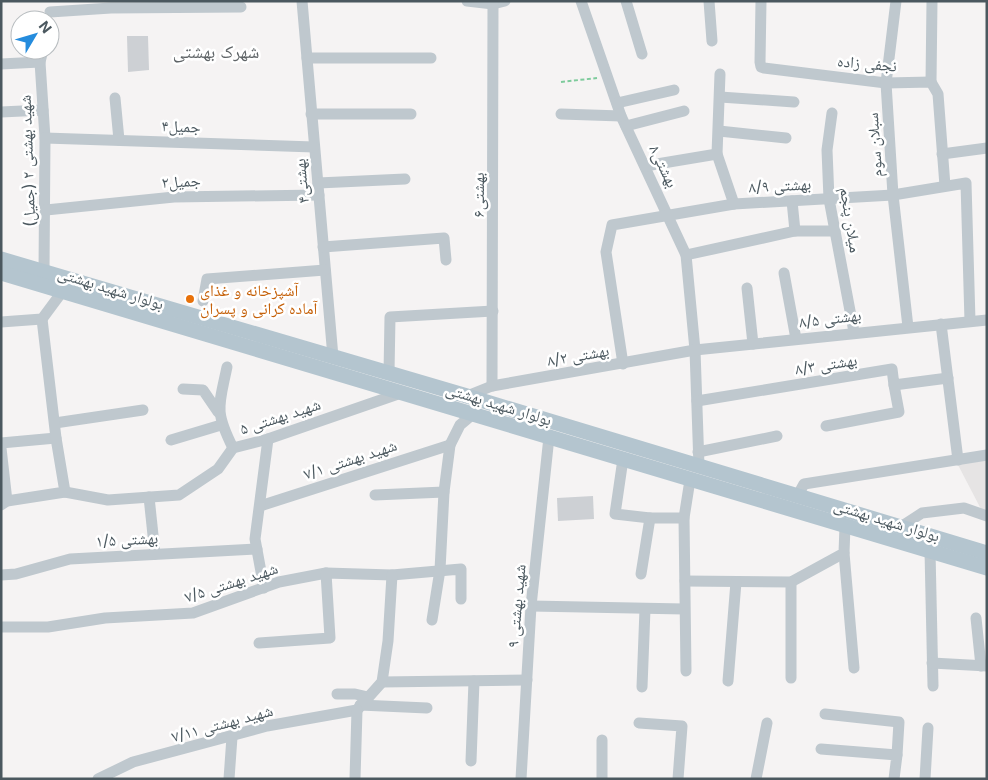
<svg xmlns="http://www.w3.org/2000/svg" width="988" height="780" viewBox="0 0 988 780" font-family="Inter,'Noto Naskh Arabic',sans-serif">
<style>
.education{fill:#e6e4e4}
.building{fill:#cdd0d4}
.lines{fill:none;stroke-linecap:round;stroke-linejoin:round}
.path{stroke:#7ecb9c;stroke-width:2;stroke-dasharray:4 2.5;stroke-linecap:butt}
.minor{stroke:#bfc8ce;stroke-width:11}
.major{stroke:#b4c5cf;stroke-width:15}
.food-dot{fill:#e8710a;stroke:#fff;stroke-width:2}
.labels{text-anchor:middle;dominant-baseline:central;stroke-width:5;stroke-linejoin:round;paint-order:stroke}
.street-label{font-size:16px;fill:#4b585f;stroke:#fff}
.food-label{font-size:16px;fill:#c56008;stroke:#fff;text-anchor:start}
.neighbourhood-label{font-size:18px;fill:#5f6467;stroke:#fff}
</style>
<rect width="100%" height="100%" fill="#f5f3f3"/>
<path class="education" d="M987,459V512L982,511L957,463Z"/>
<g class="building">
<path d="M127,36H148L149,70L128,72Z"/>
<path d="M593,496L594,519L558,521L557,498Z"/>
</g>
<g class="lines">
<path class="path" d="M561,82L597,78"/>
<g class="minor">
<path d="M302,1L333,357"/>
<path d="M467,1L493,4L505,1"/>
<path d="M581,1L621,116L686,255L695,350L699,466"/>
<path d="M626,1L642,54"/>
<path d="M709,1L712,41"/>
<path d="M761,1L760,62L761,67L764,68L886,83L931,82L938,94L945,186"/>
<path d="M896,1L886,83L893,195L908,327"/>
<path d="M50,12L111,8L241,7"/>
<path d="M43,50L40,62L45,138L44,272"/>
<path d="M307,58H431"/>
<path d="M1,64L40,62"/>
<path d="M931,82L932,1"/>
<path d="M720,97L794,102"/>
<path d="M115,98L119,140"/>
<path d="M617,103L674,90"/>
<path d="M1,112L43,110"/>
<path d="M832,113L827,150L829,199L854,332"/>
<path d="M311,114H411"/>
<path d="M561,114L621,116"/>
<path d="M626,126L684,111"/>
<path d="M719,131L786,138"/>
<path d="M45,138L314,147"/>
<path d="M717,154L734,204"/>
<path d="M942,154L987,148"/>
<path d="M645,166L717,154L720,74"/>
<path d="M318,183L405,179"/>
<path d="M792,201L795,231"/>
<path d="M46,210L174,197L319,195"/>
<path d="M323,247L444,238L446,260"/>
<path d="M686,255L795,231H835"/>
<path d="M784,273L796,339"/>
<path d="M747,288L753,344"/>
<path d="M203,301L207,279L325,270"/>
<path d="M1,322L42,319L62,292"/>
<path d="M941,324L958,460"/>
<path d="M623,364L606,252L612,225L734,204L893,195L966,183L970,321"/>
<path d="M227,367C219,406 214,410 233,448"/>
<path d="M389,373L390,317L493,311"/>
<path d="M492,386L493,4"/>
<path d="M183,389L203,390L218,412"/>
<path d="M467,396L492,386L695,350L987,320"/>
<path d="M697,401L892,369L894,385L948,378"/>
<path d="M55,423L143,410"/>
<path d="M826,426L899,412L894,385"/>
<path d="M171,440L221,425"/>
<path d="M1,443L56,438"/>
<path d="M1,448L7,501"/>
<path d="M698,452L777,436"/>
<path d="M623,459L615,514L650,518H684"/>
<path d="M65,492L108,500L179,495L218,469L233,448L268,439L401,393"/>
<path d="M375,495L444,492"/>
<path d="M798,495L804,484L987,455"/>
<path d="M149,497L155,554"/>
<path d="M1,505L7,501L65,492L56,438L42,319"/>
<path d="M260,506L450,445"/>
<path d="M902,526L922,513L964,508L987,516"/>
<path d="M930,551L933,686"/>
<path d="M844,553L854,668"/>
<path d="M641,574L650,518"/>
<path d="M1,575L16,574L70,559L257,549"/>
<path d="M685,581L791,582L844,553L845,526"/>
<path d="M264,588L255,539L268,439"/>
<path d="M531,606L684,609"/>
<path d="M976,618L981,666"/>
<path d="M432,620L440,570L444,492L450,445L460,425L473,414"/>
<path d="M1,627H48L105,618L193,613L279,582L326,573L392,575L461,569V599"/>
<path d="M259,643L330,638L326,573"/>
<path d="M932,663L987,666"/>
<path d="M686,671L684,518L690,480"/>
<path d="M791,678V582"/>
<path d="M728,681L736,582"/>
<path d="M382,682L527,680"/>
<path d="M642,687L645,609"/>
<path d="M337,694H355L368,697"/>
<path d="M360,705L427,708"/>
<path d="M357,710L382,682L388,641L392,575"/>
<path d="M825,714L899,722L897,755"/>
<path d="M639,723L682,726L678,779"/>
<path d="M821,749L897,755L894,779"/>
<path d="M471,761L474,681"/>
<path d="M98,779L133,762L267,726L357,710"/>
<path d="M229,779L232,737"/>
<path d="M355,779L357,710"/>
<path d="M521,779L531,606L549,437"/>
<path d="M602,779V740"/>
<path d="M756,779L767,723"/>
<path d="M925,779L928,728"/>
</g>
<g class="major">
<path d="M1,259L467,396L987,553"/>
<path d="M1,273L987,568"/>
</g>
</g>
<circle class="food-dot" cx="190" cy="299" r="5"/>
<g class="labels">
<g class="street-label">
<text transform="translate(867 63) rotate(5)">نجفی زاده</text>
<text transform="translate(181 126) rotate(2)">جمیل۴</text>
<text transform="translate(874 145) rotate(-94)">سبلان سوم</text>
<text transform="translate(27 161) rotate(-92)">شهید بهشتی ۲ (جمیل)</text>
<text transform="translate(664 166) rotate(64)">بهشتی۸</text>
<text transform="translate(181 181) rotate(-3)">جمیل۲</text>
<text transform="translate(301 181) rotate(-95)">بهشتی۴</text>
<text transform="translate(780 185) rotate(-3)">بهشتی ۸/۹</text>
<text transform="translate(478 195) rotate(-90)">بهشتی۶</text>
<text transform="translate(851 220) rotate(81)">میلان پنجم</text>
<text transform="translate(111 288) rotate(17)">بولوار شهید بهشتی</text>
<text transform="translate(830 318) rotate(-7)">بهشتی ۸/۵</text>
<text transform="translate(578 355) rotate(-10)">بهشتی ۸/۲</text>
<text transform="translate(826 364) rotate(-9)">بهشتی ۸/۳</text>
<text transform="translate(499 404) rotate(17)">بولوار شهید بهشتی</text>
<text transform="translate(280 416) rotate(-18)">شهید بهشتی ۵</text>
<text transform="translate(350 459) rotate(-18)">شهید بهشتی ۷/۱</text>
<text transform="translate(887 520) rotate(17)">بولوار شهید بهشتی</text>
<text transform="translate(127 539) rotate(-3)">بهشتی ۱/۵</text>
<text transform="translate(231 582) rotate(-18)">شهید بهشتی ۷/۵</text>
<text transform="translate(516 606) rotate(-85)">شهید بهشتی ۹</text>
<text transform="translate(222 723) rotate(-15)">شهید بهشتی ۷/۱۱</text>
</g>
<g class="food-label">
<text x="200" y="290">آشپزخانه و غذای<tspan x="200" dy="18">آماده کرانی و پسران</tspan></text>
</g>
<g class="neighbourhood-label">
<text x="216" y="51">شهرک بهشتی</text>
</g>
</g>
<rect width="988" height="780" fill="none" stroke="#4b585f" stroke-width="5"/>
<g transform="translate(35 35) rotate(52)"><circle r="24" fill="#ffffff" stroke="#b7bcbf"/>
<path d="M0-4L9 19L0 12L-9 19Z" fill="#258cdd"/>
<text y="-8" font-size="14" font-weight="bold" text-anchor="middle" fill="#4b585f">N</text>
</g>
</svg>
